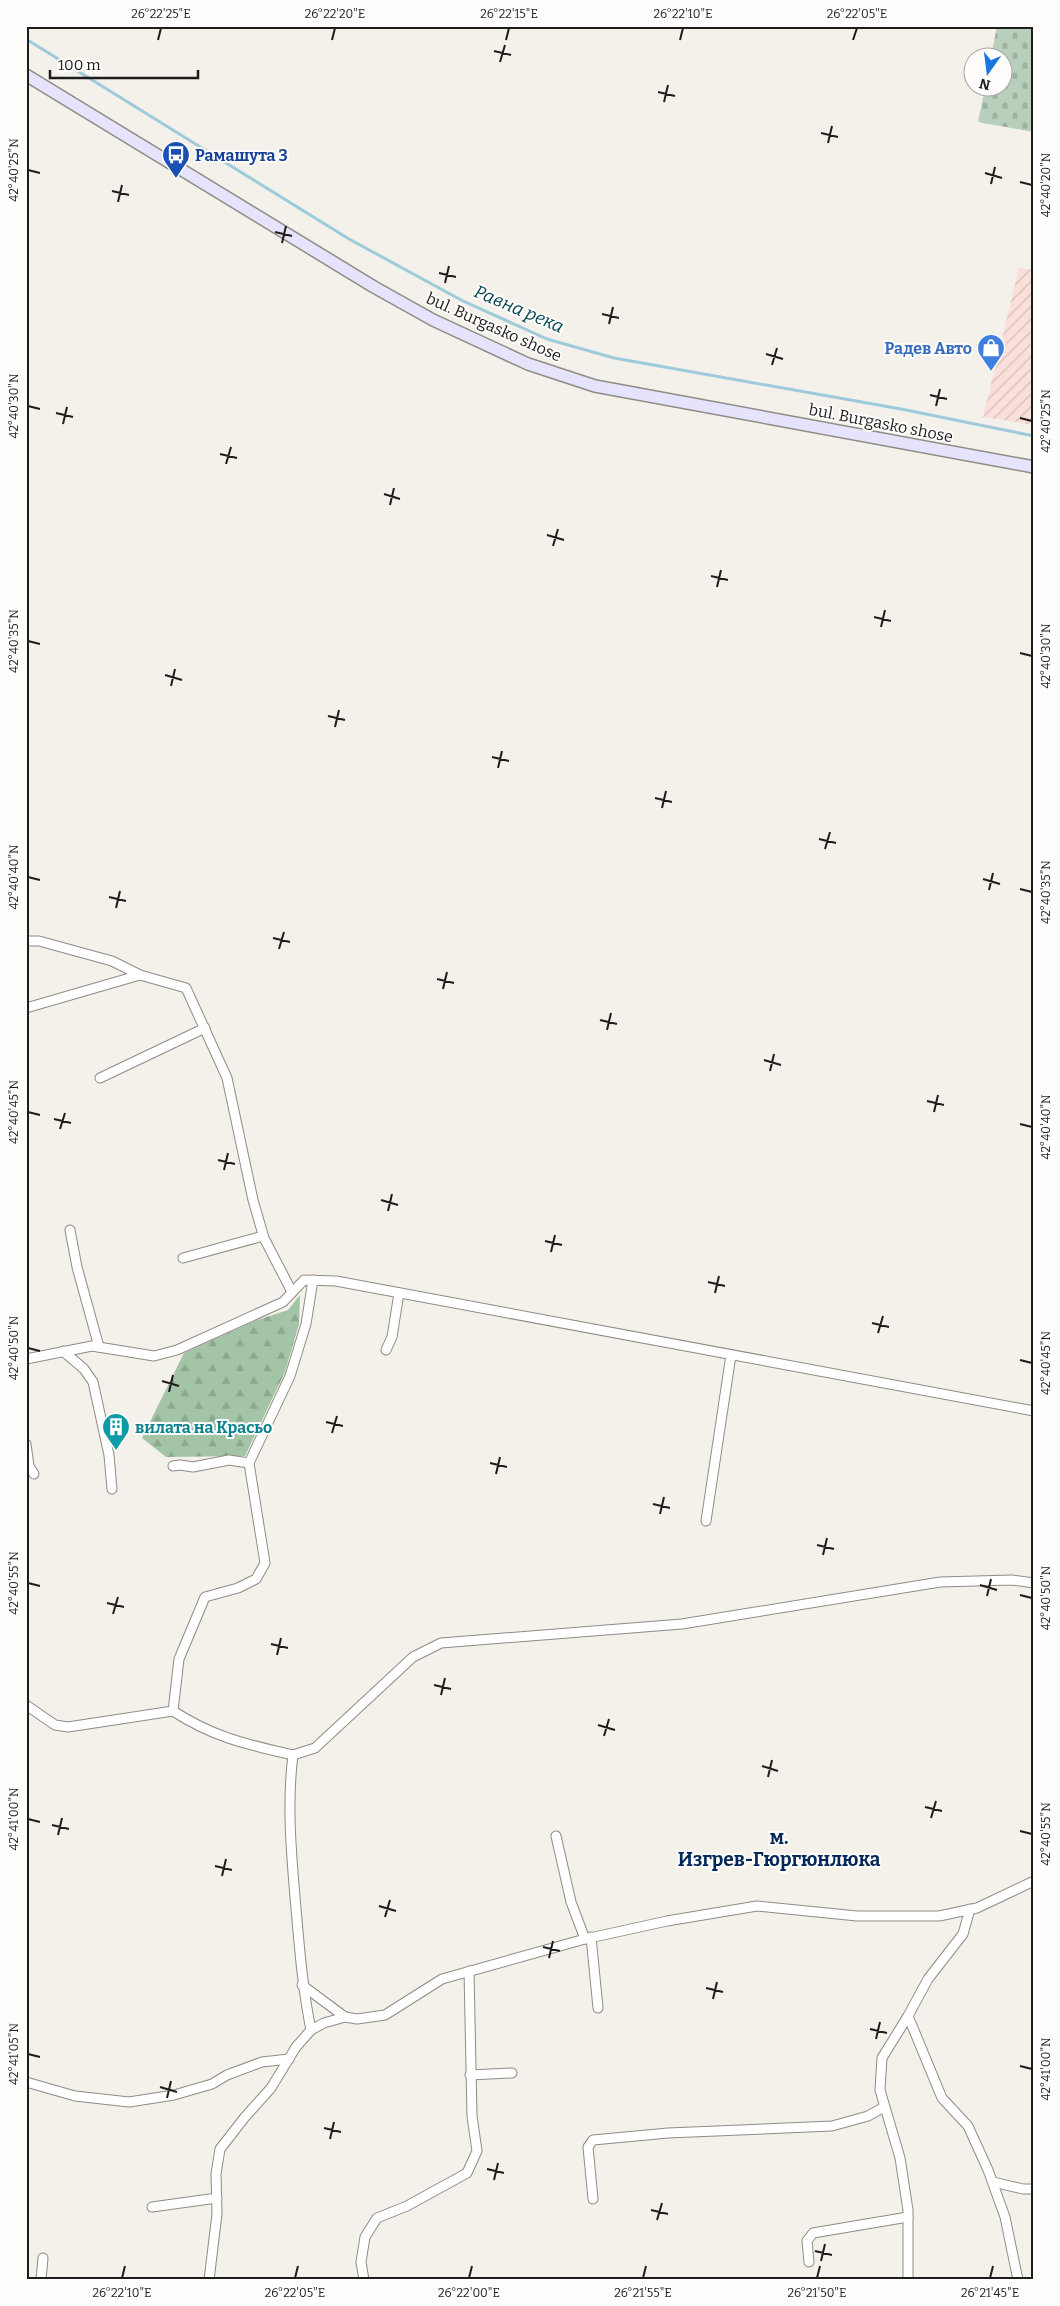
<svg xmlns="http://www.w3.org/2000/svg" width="1060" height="2306" viewBox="0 0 1060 2306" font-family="Bitter,serif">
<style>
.industrial{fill:url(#industrial-furrows)}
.forest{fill:url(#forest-firs)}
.cemetery{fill:url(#cemetery-stones)}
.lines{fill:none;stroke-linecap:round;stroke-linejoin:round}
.stream{stroke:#9ecbdb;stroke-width:3}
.street-casing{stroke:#8f8b85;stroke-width:11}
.secondary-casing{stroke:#8f8b85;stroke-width:14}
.street{stroke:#fff;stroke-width:9}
.secondary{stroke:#e6e4fc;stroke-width:11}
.ticks{fill:none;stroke:#1e1d1b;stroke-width:2}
.labels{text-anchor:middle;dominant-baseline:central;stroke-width:4;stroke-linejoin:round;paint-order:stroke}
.transit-label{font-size:16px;font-weight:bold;fill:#164399;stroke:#fffdfb;text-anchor:start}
.street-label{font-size:16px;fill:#1e1d1b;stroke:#fffdfb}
.shop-label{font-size:16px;font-weight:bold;fill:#366cbe;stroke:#fffdfb;text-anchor:end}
.culture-label{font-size:16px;font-weight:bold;fill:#0d838f;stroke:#fffdfb;text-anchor:start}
.water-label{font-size:18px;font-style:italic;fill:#045;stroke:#fffdfb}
.quarter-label{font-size:19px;font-weight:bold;fill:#00285a;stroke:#fffdfb}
.neatline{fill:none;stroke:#1e1d1b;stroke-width:2}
.ticks-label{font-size:12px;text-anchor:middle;fill:#1e1d1b}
</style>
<defs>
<pattern id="industrial-furrows" width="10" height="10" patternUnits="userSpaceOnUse" patternTransform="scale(1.25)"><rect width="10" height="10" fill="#fadfdb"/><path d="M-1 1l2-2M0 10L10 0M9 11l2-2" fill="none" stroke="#d6bfbb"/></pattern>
<pattern id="forest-firs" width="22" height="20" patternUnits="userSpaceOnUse" patternTransform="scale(1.25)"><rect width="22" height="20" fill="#a3c4a7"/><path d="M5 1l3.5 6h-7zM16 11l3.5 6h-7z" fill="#8ca88f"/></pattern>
<pattern id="cemetery-stones" width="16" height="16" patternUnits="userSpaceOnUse" patternTransform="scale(1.25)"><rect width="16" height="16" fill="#b8d0bb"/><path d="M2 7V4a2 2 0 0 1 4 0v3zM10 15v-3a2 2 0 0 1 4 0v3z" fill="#9eb2a0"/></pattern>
</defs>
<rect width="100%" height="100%" fill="#f4f0ea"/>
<path class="industrial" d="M1019,268L1034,270V425L983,417Z"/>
<path class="forest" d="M300,1295L299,1324L285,1372L245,1456L166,1457L142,1438L184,1353L254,1321L288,1310Z"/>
<path class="cemetery" d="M997,26H1034V132L978,122L985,88H1002V58L991,57Z"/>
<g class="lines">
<path class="stream" d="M26,39L349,239L463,301L547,339L614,358L901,409L1034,436"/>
<defs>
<g id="street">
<path d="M26,941H39L112,961L140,975L186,988L227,1078L253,1200L264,1238L292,1292"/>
<path d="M26,1008L140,975"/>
<path d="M100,1078L205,1028"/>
<path d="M70,1230L77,1267L99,1347"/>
<path d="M183,1258L263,1236"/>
<path d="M386,1350L392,1337L399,1293"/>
<path d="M63,1351L84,1369L93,1382L109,1455L112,1489"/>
<path d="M26,1359L92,1346L154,1356L177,1350L283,1302L304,1280L336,1281L1034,1411"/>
<path d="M26,1444L29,1466L34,1474"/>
<path d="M173,1466L180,1465L193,1467L229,1460L249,1463"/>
<path d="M706,1521L731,1355"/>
<path d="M26,1705L55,1725L68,1727L173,1711C215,1738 246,1744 293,1755"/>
<path d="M173,1711L179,1659L205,1597L238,1588L256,1579L265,1563L249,1463L290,1376L306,1324L313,1280"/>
<path d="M556,1836L571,1902L585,1939"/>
<path d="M970,1909L963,1934L928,1979L908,2016L942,2098L968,2126L988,2170L1005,2217L1018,2280"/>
<path d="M591,1937L598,2008"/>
<path d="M302,1985L345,2017"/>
<path d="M908,2016L882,2058L880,2090L900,2158L908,2210V2280"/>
<path d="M311,2030C302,1986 299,1942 295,1897C291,1850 287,1802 293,1755L315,1748L413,1657L441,1643L682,1624L940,1582L1012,1580L1034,1583"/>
<path d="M470,2075L512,2073"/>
<path d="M26,2082L75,2096L129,2102L174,2095L212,2084L227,2075L262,2062L289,2059"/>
<path d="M993,2182L1023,2189H1034"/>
<path d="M593,2199L588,2147L593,2140L668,2133L832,2126L868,2116L884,2107"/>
<path d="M152,2207L217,2198"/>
<path d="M809,2262L807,2241L813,2233L908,2217"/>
<path d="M41,2280L43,2258"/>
<path d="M209,2280L217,2214L216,2174L220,2149L245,2117L271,2088L296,2047L311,2030L324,2023L345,2017L357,2019L385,2015L442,1979L585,1939L667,1921L757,1906L857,1916H939L977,1908L1034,1881"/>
<path d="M364,2280L361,2262L365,2237L377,2218L407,2206L467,2173L477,2151L472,2116L469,1971"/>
</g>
<path id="secondary" d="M26,75L374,287L433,320L528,364L595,386L1034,467"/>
</defs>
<use href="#street" class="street-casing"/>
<use href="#secondary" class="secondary-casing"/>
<use href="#street" class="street"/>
<use href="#secondary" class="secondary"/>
</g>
<path class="ticks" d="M158,40L161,28M332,40L335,28M506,40L509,28M680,40L683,28M853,40L857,28M494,51L511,55M500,62L505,45M658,92L675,96M664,102L668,85M821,133L838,137M828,143L832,126M28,170L40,173M985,173L1002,178M1020,182L1032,185M991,184L995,167M112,191L129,195M118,202L122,185M275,232L292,236M282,243L286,226M439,273L456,277M445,283L449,266M602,314L619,318M609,324L613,307M766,354L783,359M772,365L777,348M930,395L947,399M28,406L40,409M936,406L940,389M56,413L73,417M1020,418L1032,421M63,424L67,407M220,454L237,458M226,464L231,447M384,494L400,499M390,505L394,488M547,535L564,540M553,546L558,529M711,576L728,580M717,587L721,570M874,617L891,621M881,627L885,610M28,641L40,644M1020,653L1032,656M165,675L182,680M171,686L175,669M328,716L345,720M335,727L339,710M492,757L509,761M498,768L502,751M655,798L672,802M662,808L666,791M819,839L836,843M825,849L830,832M28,877L40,880M983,879L1000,884M1020,889L1032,892M989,890L993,873M109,897L126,901M116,908L120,891M273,938L290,942M279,949L284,932M437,979L454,983M443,989L447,972M600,1020L617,1024M607,1030L611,1013M764,1060L781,1065M770,1071L774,1054M927,1101L944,1105M28,1112L40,1115M934,1112L938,1095M54,1119L71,1123M1020,1124L1032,1127M60,1129L65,1113M218,1160L235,1164M224,1170L228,1153M381,1200L398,1205M388,1211L392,1194M545,1241L562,1245M551,1252L555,1235M708,1282L725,1286M715,1293L719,1276M872,1323L889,1327M878,1333L883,1316M28,1348L40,1351M1020,1360L1032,1363M162,1381L179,1386M169,1392L173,1375M326,1422L343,1426M332,1433L337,1416M490,1463L507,1467M496,1474L500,1457M653,1504L670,1508M660,1514L664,1497M817,1545L834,1549M823,1555L827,1538M28,1583L40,1586M980,1585L997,1590M1020,1595L1032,1598M987,1596L991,1579M107,1603L124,1607M113,1614L118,1597M271,1644L288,1648M277,1655L281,1638M434,1685L451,1689M441,1695L445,1678M598,1725L615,1730M604,1736L609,1719M762,1766L778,1771M768,1777L772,1760M925,1807L942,1811M931,1818L936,1801M28,1819L40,1822M52,1825L69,1829M1020,1831L1032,1834M58,1835L62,1818M215,1866L232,1870M222,1876L226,1859M379,1906L396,1911M385,1917L390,1900M543,1947L560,1951M549,1958L553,1941M706,1988L723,1992M713,1999L717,1982M870,2029L887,2033M876,2039L880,2022M28,2054L40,2057M1020,2066L1032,2069M160,2087L177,2092M167,2098L171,2081M324,2128L341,2132M330,2139L334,2122M487,2169L504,2173M494,2180L498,2163M651,2210L668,2214M657,2220L662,2203M815,2251L832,2255M821,2261L825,2244M122,2278L125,2266M295,2278L298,2266M469,2278L472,2266M643,2278L646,2266M817,2278L820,2266M990,2278L993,2266"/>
<defs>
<symbol id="bus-pin" viewBox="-11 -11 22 30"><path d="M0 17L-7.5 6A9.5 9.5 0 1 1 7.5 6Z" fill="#1a4fb4" stroke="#fffdfb"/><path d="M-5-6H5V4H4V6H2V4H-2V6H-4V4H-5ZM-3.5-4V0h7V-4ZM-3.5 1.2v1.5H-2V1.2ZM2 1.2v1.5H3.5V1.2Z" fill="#fff"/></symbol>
<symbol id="shop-pin" viewBox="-11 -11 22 30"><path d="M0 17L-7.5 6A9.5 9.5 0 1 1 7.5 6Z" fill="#3f7fe0" stroke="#fffdfb"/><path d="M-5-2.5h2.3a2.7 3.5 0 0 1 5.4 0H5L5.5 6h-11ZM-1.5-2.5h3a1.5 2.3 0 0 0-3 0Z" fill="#fff"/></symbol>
<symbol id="building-pin" viewBox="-11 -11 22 30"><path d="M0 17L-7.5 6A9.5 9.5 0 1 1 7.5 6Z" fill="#0f9aa8" stroke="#fffdfb"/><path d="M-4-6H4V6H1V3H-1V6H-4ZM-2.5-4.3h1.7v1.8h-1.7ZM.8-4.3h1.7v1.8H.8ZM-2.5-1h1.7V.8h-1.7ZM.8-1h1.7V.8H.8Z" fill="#fff"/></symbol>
</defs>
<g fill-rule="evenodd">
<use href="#bus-pin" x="160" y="139" width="32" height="43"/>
<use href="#shop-pin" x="975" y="332" width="32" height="43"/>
<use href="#building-pin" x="100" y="1411" width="32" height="43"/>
</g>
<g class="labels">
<g class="transit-label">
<text x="195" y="155">Рамашута 3</text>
</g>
<g class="street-label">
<text transform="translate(494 327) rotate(24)">bul. Burgasko shose</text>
<text transform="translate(881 423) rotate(11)">bul. Burgasko shose</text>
</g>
<g class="shop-label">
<text x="972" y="348">Радев Авто</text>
</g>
<g class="culture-label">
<text x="135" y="1427">вилата на Красьо</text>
</g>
<g class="water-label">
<text transform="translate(519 309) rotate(23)">Равна река</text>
</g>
<g class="quarter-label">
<text x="779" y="1837">м.<tspan x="779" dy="22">Изгрев-Гюргюнлюка</tspan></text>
</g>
</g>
<rect width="1060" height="2306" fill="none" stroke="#fffdfb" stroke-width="55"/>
<g transform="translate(988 72) rotate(194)"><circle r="24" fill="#fffdfb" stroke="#a5a3a1"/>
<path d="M0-4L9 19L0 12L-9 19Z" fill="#1b75de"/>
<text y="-8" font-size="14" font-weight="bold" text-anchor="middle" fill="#1e1d1b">N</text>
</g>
<path d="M50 70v8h148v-8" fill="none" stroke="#1e1d1b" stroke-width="2.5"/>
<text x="58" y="70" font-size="15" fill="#1e1d1b" stroke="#fffdfb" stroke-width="4" paint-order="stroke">100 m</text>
<rect x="28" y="28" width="1004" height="2250" class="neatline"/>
<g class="ticks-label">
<text x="161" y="18">26°22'25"E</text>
<text x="335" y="18">26°22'20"E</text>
<text x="509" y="18">26°22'15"E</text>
<text x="683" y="18">26°22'10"E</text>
<text x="857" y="18">26°22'05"E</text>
<text transform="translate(14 170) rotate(-90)" y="4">42°40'25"N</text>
<text transform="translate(1046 185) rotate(-90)" y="4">42°40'20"N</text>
<text transform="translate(14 406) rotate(-90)" y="4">42°40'30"N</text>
<text transform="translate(1046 421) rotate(-90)" y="4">42°40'25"N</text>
<text transform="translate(14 641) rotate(-90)" y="4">42°40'35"N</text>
<text transform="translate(1046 656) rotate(-90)" y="4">42°40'30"N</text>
<text transform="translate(14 877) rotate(-90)" y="4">42°40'40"N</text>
<text transform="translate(1046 892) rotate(-90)" y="4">42°40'35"N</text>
<text transform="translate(14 1112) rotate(-90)" y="4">42°40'45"N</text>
<text transform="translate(1046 1127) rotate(-90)" y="4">42°40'40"N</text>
<text transform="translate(14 1348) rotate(-90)" y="4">42°40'50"N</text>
<text transform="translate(1046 1363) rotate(-90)" y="4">42°40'45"N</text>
<text transform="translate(14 1583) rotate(-90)" y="4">42°40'55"N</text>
<text transform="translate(1046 1598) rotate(-90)" y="4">42°40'50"N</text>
<text transform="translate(14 1819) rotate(-90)" y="4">42°41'00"N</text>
<text transform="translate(1046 1834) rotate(-90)" y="4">42°40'55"N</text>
<text transform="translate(14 2054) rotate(-90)" y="4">42°41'05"N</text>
<text transform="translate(1046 2069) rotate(-90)" y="4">42°41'00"N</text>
<text x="122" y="2297">26°22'10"E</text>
<text x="295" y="2297">26°22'05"E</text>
<text x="469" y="2297">26°22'00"E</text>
<text x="643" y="2297">26°21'55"E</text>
<text x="817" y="2297">26°21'50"E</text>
<text x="990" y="2297">26°21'45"E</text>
</g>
</svg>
